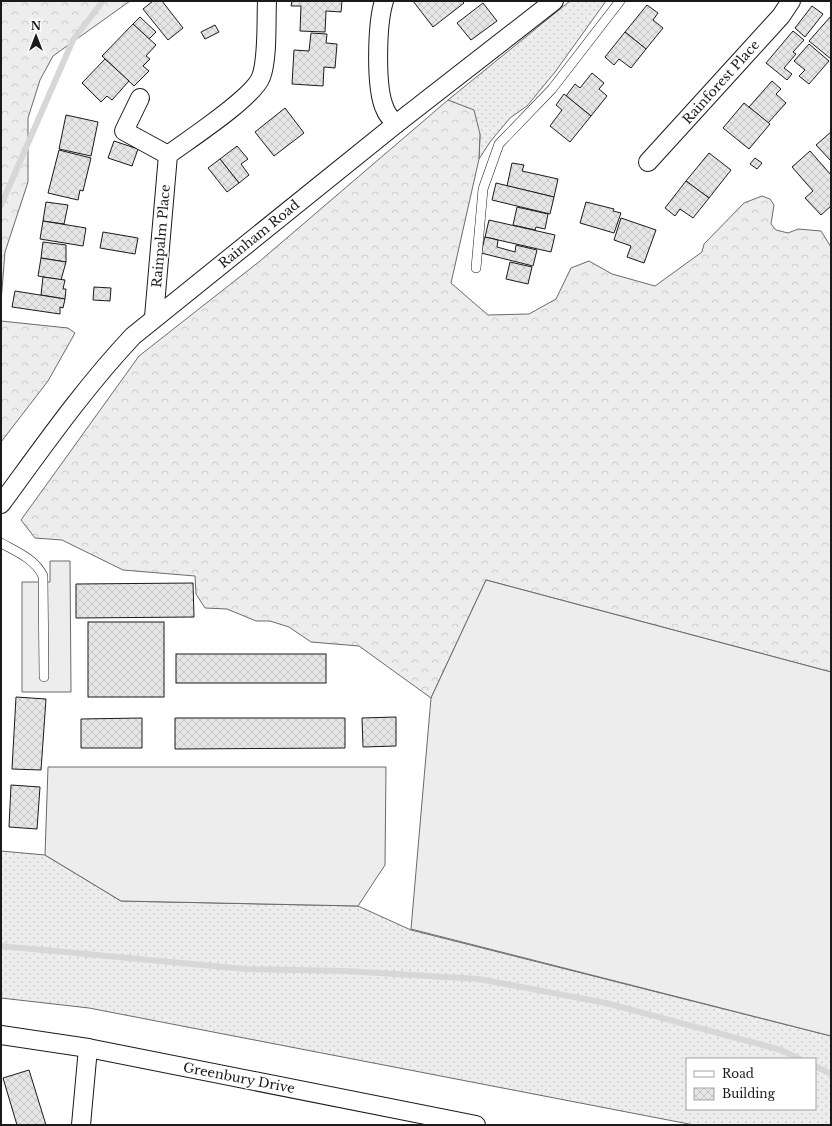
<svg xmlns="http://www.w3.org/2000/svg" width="832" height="1126" viewBox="0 0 832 1126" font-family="'Libre Baskerville',serif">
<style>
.grass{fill:url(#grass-dots);stroke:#6a6a6a;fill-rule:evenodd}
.forest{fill:url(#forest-crowns);stroke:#6a6a6a}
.built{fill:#ededed;stroke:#6a6a6a}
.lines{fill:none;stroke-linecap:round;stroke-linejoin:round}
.stream{stroke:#d7d7d7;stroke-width:6}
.building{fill:url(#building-cross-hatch);stroke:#1a1a1a}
.lane-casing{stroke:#1a1a1a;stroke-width:10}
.street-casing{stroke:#1a1a1a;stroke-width:20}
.lane{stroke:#fff;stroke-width:9}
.street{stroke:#fff;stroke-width:18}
.labels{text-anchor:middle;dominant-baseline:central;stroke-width:3;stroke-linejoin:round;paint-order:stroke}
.street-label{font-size:13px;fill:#1a1a1a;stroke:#fff}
</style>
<defs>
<pattern id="grass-dots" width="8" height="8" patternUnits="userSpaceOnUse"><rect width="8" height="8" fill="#ededed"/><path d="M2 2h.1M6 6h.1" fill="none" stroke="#cbcbcb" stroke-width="1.8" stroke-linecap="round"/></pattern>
<pattern id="forest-crowns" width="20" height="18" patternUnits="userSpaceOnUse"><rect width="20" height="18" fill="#ededed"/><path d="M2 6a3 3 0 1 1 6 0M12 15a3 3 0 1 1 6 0" fill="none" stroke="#cbcbcb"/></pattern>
<pattern id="building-cross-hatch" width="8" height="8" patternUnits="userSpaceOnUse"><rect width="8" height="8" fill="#e6e6e6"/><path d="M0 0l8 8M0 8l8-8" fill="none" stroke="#c5c5c5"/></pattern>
</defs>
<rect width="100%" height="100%" fill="#fff"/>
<g class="grass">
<path d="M570,1H606L555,72L527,106L510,118L490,142L479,159L480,134L448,100Z"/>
<path d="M1,851L45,855L121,901L358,906L411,930L831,1036V1125H694L89,1008L1,998ZM687,1059H815V1109H687Z"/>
</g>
<g class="forest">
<path d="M1,1H130L53,56L40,80L28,118V182L5,252L1,302Z"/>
<path d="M448,100L474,110L480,134L479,159L451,283L488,315L529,314L556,299L571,268L589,261L612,274L655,286L702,252L704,244L744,203L762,196L770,199L774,205L771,224L776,230L788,233L798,229L821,231L831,247V672L486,580L431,698L359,646L311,642L289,627L270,621H256L227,609L205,608L196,594L195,576L123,570L62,540L35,538L21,520L139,356L260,261Z"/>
<path d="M1,321L68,328L75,333L48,381L1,442Z"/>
</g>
<g class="built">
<path d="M50,561H70L71,692H22V582H50Z"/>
<path d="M486,580L831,672V1036L411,929L431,698Z"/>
<path d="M48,767H386L385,865L358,906L121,901L45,855Z"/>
</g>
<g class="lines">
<g class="stream">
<path d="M1,205L73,40L103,1"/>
<path d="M1,946L245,969L346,971L479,979L606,1003L781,1050L800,1059"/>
<path d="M815,1066L831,1074"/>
</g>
</g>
<g class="building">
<path d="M153,1H162L183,28L168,40L143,9Z"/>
<path d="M292,1H342L341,12L326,11L325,32L300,31L301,6H291Z"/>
<path d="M413,1H462L464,3L433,27Z"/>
<path d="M483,3L497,21L471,40L457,23Z"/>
<path d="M647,5L658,13L653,20L663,28L646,49L625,32Z"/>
<path d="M812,6L823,14L805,37L795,28Z"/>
<path d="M831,16V59L809,41Z"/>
<path d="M140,17L156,32L149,39L133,24Z"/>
<path d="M133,24L156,45L146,56L150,59L143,66L149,71L134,86L102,56Z"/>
<path d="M215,25L219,32L205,39L201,32Z"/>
<path d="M793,31L804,40L793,52L796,54L784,68L792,74L787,80L766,63Z"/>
<path d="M625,32L646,49L631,68L619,59L614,65L605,57Z"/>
<path d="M311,33L327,34L326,43L337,44L335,68L324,67L323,86L292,84L294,50L309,51Z"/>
<path d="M809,44L829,61L809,84L799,76L805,70L794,61Z"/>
<path d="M105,59L129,81L112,100L107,96L101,102L82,83Z"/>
<path d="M592,73L604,83L599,89L607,96L591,116L566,96L575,84L580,88Z"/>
<path d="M772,81L781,89L776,94L786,103L768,123L749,107Z"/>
<path d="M564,94L591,116L570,142L550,126L562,110L556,105Z"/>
<path d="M744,103L770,124L749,149L723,128Z"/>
<path d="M285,108L304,133L274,156L255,132Z"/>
<path d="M66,115L98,122L91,156L59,149Z"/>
<path d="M831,132V161L816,145Z"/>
<path d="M114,141L138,149L132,166L108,158Z"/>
<path d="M237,146L248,159L241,164L249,175L239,183L220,159Z"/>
<path d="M59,150L91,158L83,191L80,190L78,200L48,193Z"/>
<path d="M810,151L831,175V206L821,215L805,198L813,191L792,167Z"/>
<path d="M709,153L731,170L709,198L686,181Z"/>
<path d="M755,158L762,163L757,169L750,164Z"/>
<path d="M220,159L239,183L227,192L208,168Z"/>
<path d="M512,163L524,165L522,171L558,179L554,197L507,186Z"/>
<path d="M686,181L709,198L693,218L680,209L675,216L665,208Z"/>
<path d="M496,183L554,197L550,214L492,200Z"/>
<path d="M46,202L68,205L64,224L43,221Z"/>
<path d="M586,202L614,209L613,211L621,213L614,233L580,223Z"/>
<path d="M517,207L548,214L545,229L536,227L535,230L513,225Z"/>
<path d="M621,218L656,230L644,263L627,257L631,246L614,240Z"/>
<path d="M489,220L555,235L551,252L485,237Z"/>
<path d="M43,221L86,228L83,246L40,239Z"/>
<path d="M103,232L138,238L135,254L100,248Z"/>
<path d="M485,237L498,240L497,247L515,252L516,245L537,250L533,266L481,253Z"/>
<path d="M43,242L66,245V262L41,258Z"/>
<path d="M41,258L66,262L61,280L38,276Z"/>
<path d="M510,262L532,267L528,284L506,279Z"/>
<path d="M43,277L65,280L63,289H66L65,299L41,295Z"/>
<path d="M94,287L111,288L110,301L93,300Z"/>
<path d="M15,291L65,299L63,308L60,307V314L12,307Z"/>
<path d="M193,583L194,617L76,618V584Z"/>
<rect x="88" y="622" width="76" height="75"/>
<rect x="176" y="654" width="150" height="29"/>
<path d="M16,697L46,699L41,770L12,769Z"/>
<path d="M396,717V746L363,747L362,718Z"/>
<path d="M142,718V748H81V719Z"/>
<path d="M175,718H345V748L175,749Z"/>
<path d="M11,785L40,787L37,829L9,827Z"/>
<path d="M29,1070L46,1125H17L3,1078Z"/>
</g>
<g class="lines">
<defs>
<g id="lane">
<path d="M476,268L483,189L499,144L552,89L620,1"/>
<path d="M1,543C17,552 35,559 43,576L44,677"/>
</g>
<g id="street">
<path d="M384,1C377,23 375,88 385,109C387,115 392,120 396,124"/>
<path d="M140,98L124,131L168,155"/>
<path d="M648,162L781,16L791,1"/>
<path d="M154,317L168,155C188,140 253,98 261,77C268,59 266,22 267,1"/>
<path d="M1,504C43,447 84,388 133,336L396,124L554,1"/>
<path d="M1,1035L88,1048L476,1125"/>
<path d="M81,1125L88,1048"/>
</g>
</defs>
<use href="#lane" class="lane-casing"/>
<use href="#street" class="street-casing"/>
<use href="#lane" class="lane"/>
<use href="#street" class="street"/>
</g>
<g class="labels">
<g class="street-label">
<text transform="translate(721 82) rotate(-48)">Rainforest Place</text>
<text transform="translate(259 234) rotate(-39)">Rainham Road</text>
<text transform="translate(161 236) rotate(-85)">Rainpalm Place</text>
<text transform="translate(239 1078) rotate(11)">Greenbury Drive</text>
</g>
</g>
<rect width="832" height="1126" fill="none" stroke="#1a1a1a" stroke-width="4"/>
<rect x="686" y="1058" width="130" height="52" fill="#ffffff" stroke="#a3a3a3"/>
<rect x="694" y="1071" width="20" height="6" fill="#ffffff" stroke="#a3a3a3"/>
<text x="722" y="1078" font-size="12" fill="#1a1a1a">Road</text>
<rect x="694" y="1088" width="20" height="12" fill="url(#building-cross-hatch)" stroke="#a3a3a3"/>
<text x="722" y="1098" font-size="12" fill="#1a1a1a">Building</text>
<g transform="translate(36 36)" stroke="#ffffff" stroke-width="3" paint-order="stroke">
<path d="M0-3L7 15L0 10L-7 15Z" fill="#1a1a1a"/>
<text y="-6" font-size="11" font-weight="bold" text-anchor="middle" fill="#1a1a1a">N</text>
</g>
</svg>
